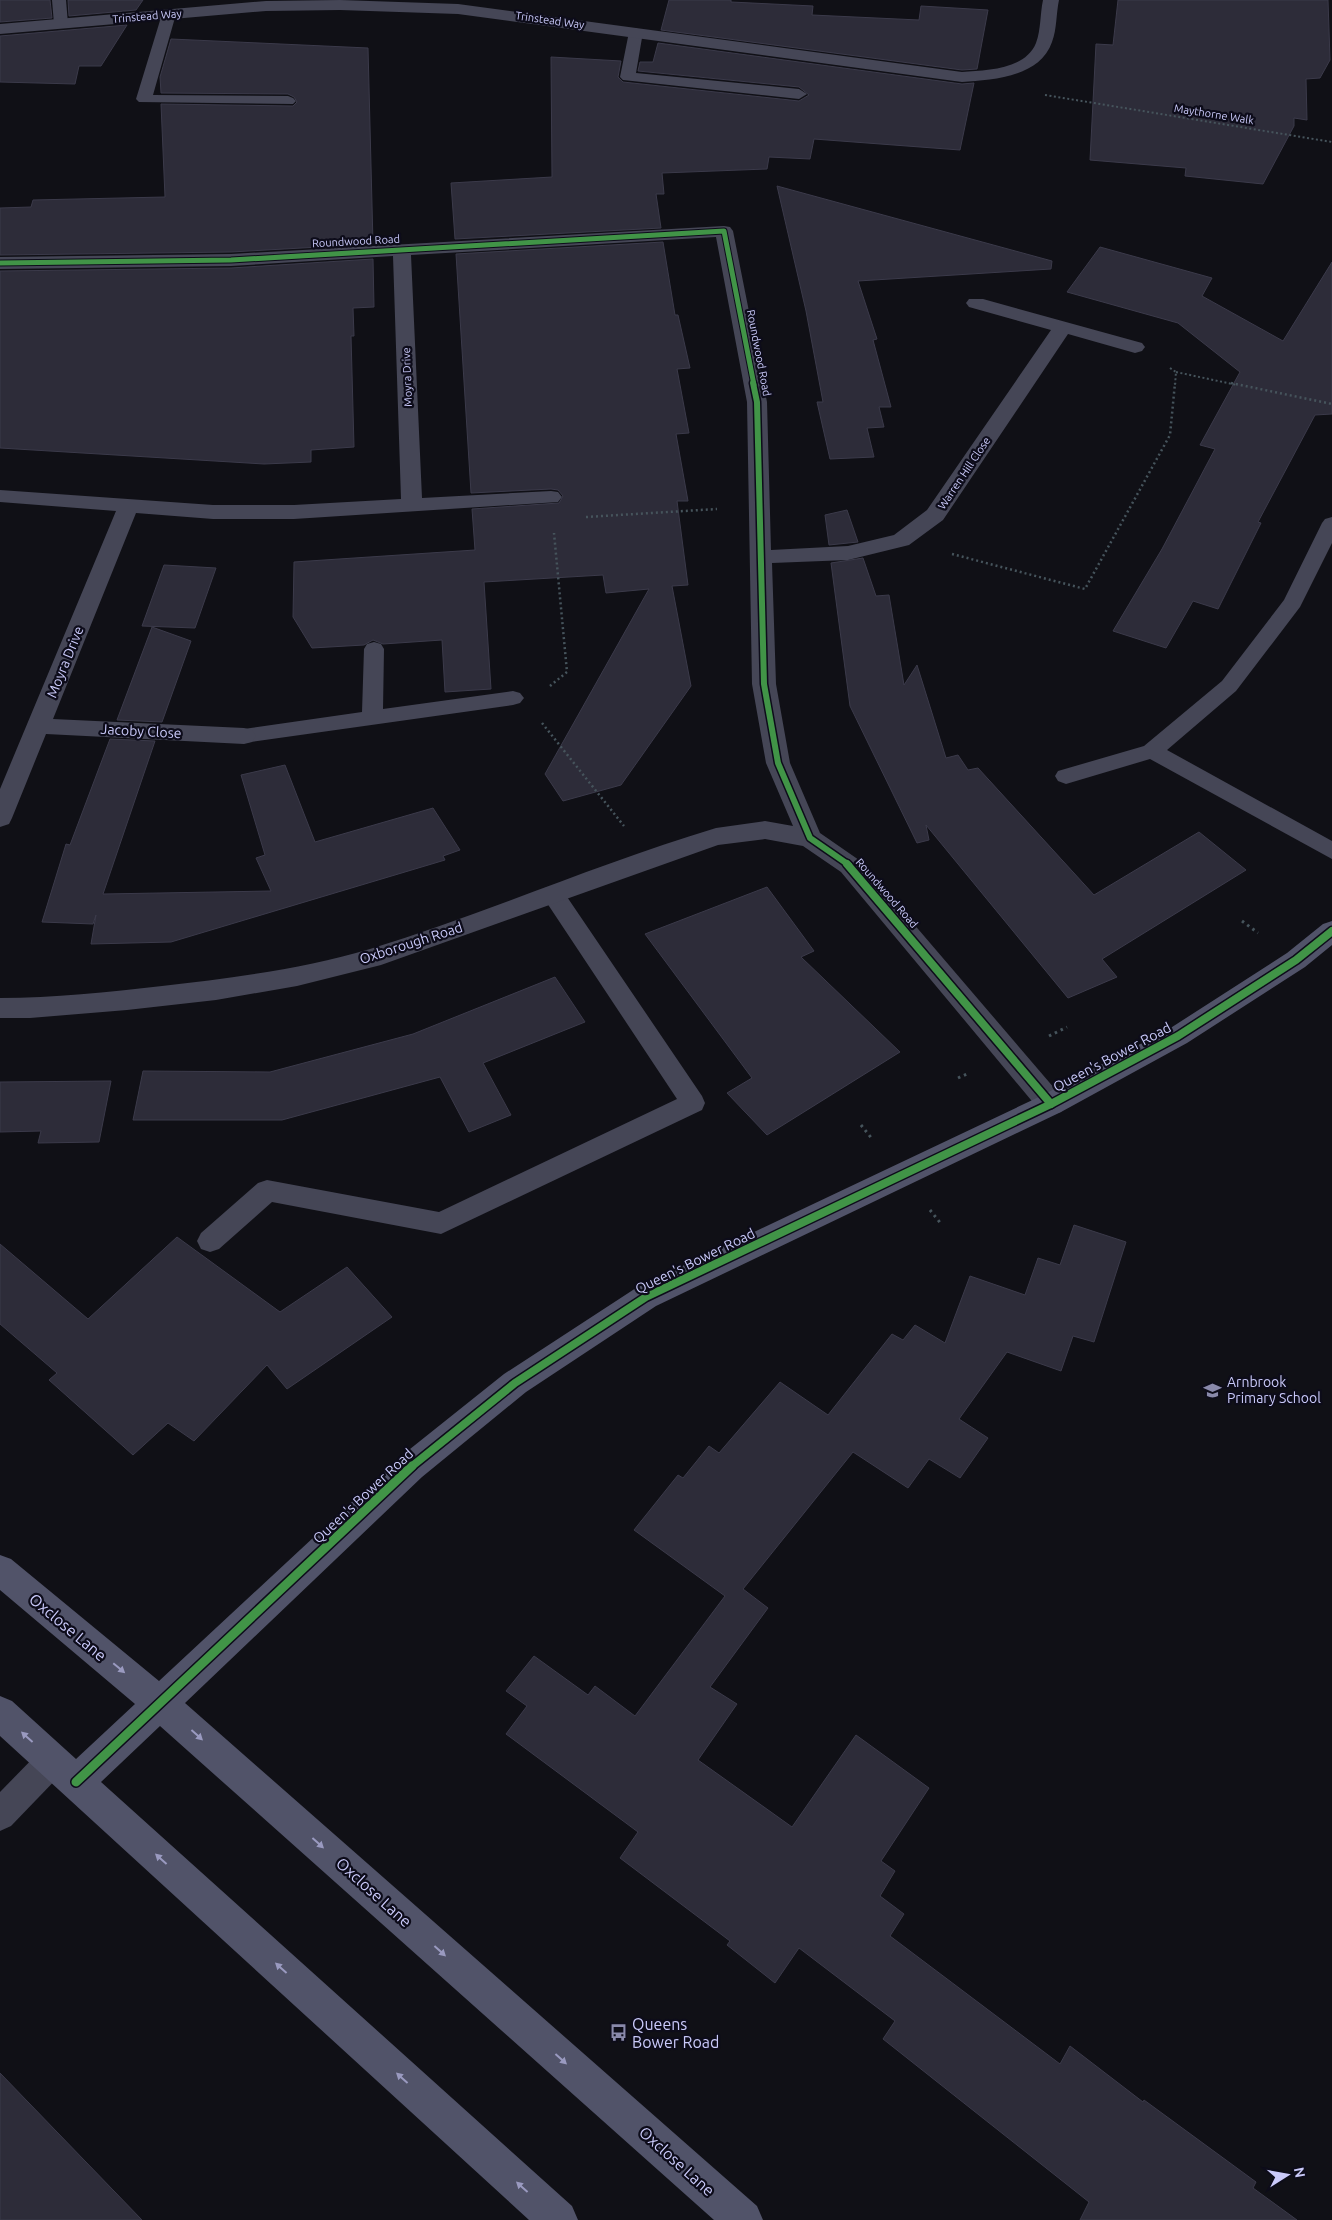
<svg xmlns="http://www.w3.org/2000/svg" width="1332" height="2220" viewBox="0 0 1332 2220" font-family="Ubuntu,sans-serif">
<style>
.building{fill:#2d2c39;stroke:#3b3a4a}
.lines{fill:none;stroke-linecap:round;stroke-linejoin:round}
.path-far2{stroke:#46545c;stroke-width:2;stroke-dasharray:2 2.5;stroke-linecap:butt}
.path-far1{stroke:#46545c;stroke-width:2.5;stroke-dasharray:2 3;stroke-linecap:butt}
.path{stroke:#46545c;stroke-width:3;stroke-dasharray:2.5 4;stroke-linecap:butt}
.lane{fill:#454656;fill-rule:evenodd}
.street{fill:#454656;fill-rule:evenodd}
.secondary{fill:#515369;fill-rule:evenodd}
.cycleway-far3-casing{stroke:#0d0c1a;stroke-width:7}
.cycleway-far2-casing{stroke:#0d0c1a;stroke-width:9}
.cycleway-far1-casing{stroke:#0d0c1a;stroke-width:11}
.cycleway-casing{stroke:#0d0c1a;stroke-width:12}
.cycleway-far3{stroke:#419447;stroke-width:5}
.cycleway-far2{stroke:#419447;stroke-width:6}
.cycleway-far1{stroke:#419447;stroke-width:8}
.cycleway{stroke:#419447;stroke-width:9}
.oneway{fill:#9a9ac0}
.labels{text-anchor:middle;dominant-baseline:central;stroke-width:4.5;stroke-linejoin:round;paint-order:stroke}
.far-street-label{font-size:11px;fill:#cacafa;stroke:#0d0c1a}
.street-label{font-size:14px;fill:#cacafa;stroke:#0d0c1a}
.poi-label{font-size:14px;fill:#cacafa;stroke:#0d0c1a;text-anchor:start}
.near-street-label{font-size:16px;fill:#cacafa;stroke:#0d0c1a}
.near-poi-label{font-size:16px;fill:#cacafa;stroke:#0d0c1a;text-anchor:start}
</style>
<rect width="100%" height="100%" fill="#101016"/>
<g class="building">
<path d="M0,0H50L52,18L0,22Z"/>
<path d="M68,0H143L136,10L69,16Z"/>
<path d="M669,0H731V2L813,6L812,15L919,20L921,6L988,10L977,69L962,70L661,30Z"/>
<path d="M1118,0H1328L1330,60L1320,78L1306,79L1307,120L1294,118V126L1263,184L1185,176L1186,168L1090,160L1096,44L1113,45Z"/>
<path d="M127,25L101,66H79L75,84L0,82V36Z"/>
<path d="M171,39L368,48L373,244L231,252L0,255V208L31,207L33,200L165,197L161,104L293,106L297,102L294,97L288,94L161,93L160,77Z"/>
<path d="M658,43L962,84L974,83L960,150L814,139L810,159L769,157L767,169L662,173L664,194H656L661,228L455,239L451,183L552,177L551,57L621,61L618,77L623,82L799,101L809,95L799,87L638,71L640,62H653Z"/>
<path d="M777,186L1052,261L1051,269L858,281L877,339L873,340L891,407H879L884,427L867,428L874,457L830,459L817,402H823L806,311Z"/>
<path d="M663,242L675,315H678L690,368L677,369L689,433L676,434L688,501H677L688,585L672,586L691,686L621,785L563,801L545,774L649,589L606,593L603,575L484,582L491,689L445,692L442,640L383,644L373,640L364,645L312,648L293,617L294,562L475,550L472,509L559,503L563,496L558,490L551,489L471,493L456,254Z"/>
<path d="M1100,247L1212,278L1202,296L1283,341L1332,262V414L1315,415L1258,522L1261,523L1218,609L1193,601L1166,648L1113,631L1162,549L1215,449L1200,445L1240,372L1178,323L1067,292Z"/>
<path d="M373,259L374,307L353,308L354,336H351L354,447L311,450V462L264,464L0,448V271L231,268Z"/>
<path d="M847,510L858,542L829,545L825,515Z"/>
<path d="M863,558L876,596L889,595L904,685L917,665L946,758L958,755L968,770L978,768L1094,895L1199,832L1246,870L1102,959L1117,977L1068,998L926,825L929,840L917,843L850,706L831,563Z"/>
<path d="M164,565L216,568L195,628L142,626Z"/>
<path d="M152,627L191,641L162,722L117,720Z"/>
<path d="M110,739L155,741L103,894L271,891L256,858L265,855L241,775L285,765L315,842L433,808L460,850L443,856L445,860L171,942L91,944L96,915L93,924L42,922L66,844L70,845Z"/>
<path d="M767,887L814,951L801,957L900,1052L767,1135L727,1093L752,1078L645,934Z"/>
<path d="M555,977L585,1022L483,1063L511,1115L469,1132L440,1077L282,1120H133L143,1071L270,1072L413,1034Z"/>
<path d="M111,1081L99,1142L38,1143L41,1131L0,1132V1082Z"/>
<path d="M1074,1225L1126,1242L1094,1342L1073,1336L1061,1371L1007,1352L959,1419L988,1438L960,1478L929,1459L908,1488L853,1452L743,1589L768,1608L710,1687L737,1704L698,1760L792,1827L856,1735L929,1788L881,1861L895,1871L880,1896L904,1914L890,1936L1060,2064L1070,2046L1143,2102L1144,2100L1256,2182L1253,2188L1297,2220H1080L1089,2202L883,2039L895,2021L799,1948L775,1983L727,1945L730,1941L620,1858L638,1832L506,1734L527,1706L506,1691L534,1656L588,1695L595,1686L635,1716L725,1596L634,1530L678,1475L683,1478L709,1446L719,1453L780,1382L828,1415L892,1334L903,1340L915,1325L945,1343L970,1276L1025,1295L1038,1258L1060,1265Z"/>
<path d="M177,1237L280,1312L347,1267L392,1317L287,1389L267,1365L194,1441L168,1423L133,1455L49,1380L57,1373L0,1324V1244L88,1319Z"/>
<path d="M0,2073L142,2220H0Z"/>
</g>
<g class="lines">
<g class="path-far2">
<path d="M1045,95L1332,142"/>
<path d="M1170,368L1176,372L1175,385"/>
<path d="M1176,372L1237,385"/>
</g>
<g class="path-far1">
<path d="M1231,383L1332,404"/>
<path d="M586,517L717,509"/>
<path d="M952,554L1085,589L1170,435L1175,383"/>
<path d="M550,686L567,672L554,533"/>
<path d="M542,723L624,826"/>
</g>
<g class="path">
<path d="M1242,921L1258,933"/>
<path d="M1049,1036L1067,1027"/>
<path d="M958,1078L969,1073"/>
<path d="M861,1125L873,1140"/>
<path d="M930,1210L942,1225"/>
</g>
<g class="lane">
<path d="M52,0H66L68,24L66,27H56L54,24Z"/>
<path d="M169,10L176,14L153,95L288,96L293,98L296,101L293,104L139,102L136,99L162,14Z"/>
<path d="M636,28L643,32L636,73L799,89L807,94L799,99L623,80L620,77L629,32Z"/>
<path d="M1332,517V543L1300,607L1236,691L1167,750L1332,841V859L1150,759L1066,784L1058,781L1055,776L1058,771L1144,746L1222,681L1284,600L1322,523L1325,519Z"/>
<path d="M374,642L381,644L384,649L383,709L513,691L520,693L524,698L520,703L513,705L244,743L236,741L233,736L236,731L244,729L362,712L364,649L367,644Z"/>
<path d="M553,886L561,888L702,1096L705,1103L702,1110L441,1234L272,1202L219,1249L210,1252L201,1249L197,1241L201,1233L258,1183L267,1180L439,1212L677,1099L545,900L542,894L545,888Z"/>
<path d="M53,1744L64,1749L69,1760L64,1771L11,1826L0,1831V1792L42,1749Z"/>
</g>
<g class="street">
<path d="M340,0L458,4L962,72C986,70 1025,70 1036,43C1041,30 1040,14 1043,0H1059C1056,14 1057,29 1052,42C1040,77 993,80 962,82L458,14L340,10L266,11L0,34V24L266,1Z"/>
<path d="M724,226L730,227L733,231L767,402L771,550L848,546L894,535L927,510L1051,330L969,307L966,303L969,299H983L1142,343L1145,347L1142,351L1135,353L1068,334L943,520L909,545L901,547L848,560L772,563L776,684L790,763L820,833L859,860L1061,1096L1065,1104L1061,1112L1051,1115L1041,1112L841,872L803,846L765,839L718,845L381,965L297,986L216,1000L127,1010L30,1018H0V998C54,998 108,992 162,986C231,978 303,969 370,949C487,913 599,863 716,828L765,821L793,826L766,763L752,684L747,402L716,237L411,255L422,498L551,491L558,492L562,497L558,502L294,519H213L136,513L53,719L244,728L252,730L256,736L252,742L244,744L46,734L12,818L9,824L0,827V789L116,511L0,502V490L213,505H294L401,499L393,256L231,266L0,269V257L231,254Z"/>
</g>
<path class="secondary" d="M1332,921V945L1305,967L1187,1043L1061,1112L656,1306L526,1392L422,1477L185,1703L757,2206L763,2220H714L160,1726L101,1782L572,2206L578,2220H529L0,1736V1696L12,1701L76,1759L135,1704L0,1590V1555L11,1559L159,1681L400,1457L504,1374L636,1288L1041,1096L1169,1029L1287,953L1323,924Z"/>
<defs>
<path id="cycleway-far3" d="M0,263L231,260L724,231L754,385"/>
<path id="cycleway-far2" d="M753,383L757,402L764,684L778,763L810,838L849,865"/>
<g id="cycleway-far1">
<path d="M847,864L1051,1104"/>
<path d="M411,1467L515,1383L646,1297L1051,1104L1178,1036L1296,960L1332,931"/>
</g>
<path id="cycleway" d="M76,1782L412,1466"/>
</defs>
<use href="#cycleway-far3" class="cycleway-far3-casing"/>
<use href="#cycleway-far2" class="cycleway-far2-casing"/>
<use href="#cycleway-far1" class="cycleway-far1-casing"/>
<use href="#cycleway" class="cycleway-casing"/>
<use href="#cycleway-far3" class="cycleway-far3"/>
<use href="#cycleway-far2" class="cycleway-far2"/>
<use href="#cycleway-far1" class="cycleway-far1"/>
<use href="#cycleway" class="cycleway"/>
</g>
<defs><path id="oneway-solid" d="M-6-.8H1V-3.2L6.5 0L1 3.2V.8H-6Z" transform="scale(1.25)"/></defs>
<g class="oneway">
<use href="#oneway-solid" transform="translate(119 1668) rotate(40)"/>
<use href="#oneway-solid" transform="translate(197 1735) rotate(42)"/>
<use href="#oneway-solid" transform="translate(27 1737) rotate(-138)"/>
<use href="#oneway-solid" transform="translate(318 1843) rotate(42)"/>
<use href="#oneway-solid" transform="translate(161 1859) rotate(-138)"/>
<use href="#oneway-solid" transform="translate(440 1951) rotate(42)"/>
<use href="#oneway-solid" transform="translate(281 1968) rotate(-138)"/>
<use href="#oneway-solid" transform="translate(561 2059) rotate(42)"/>
<use href="#oneway-solid" transform="translate(402 2078) rotate(-138)"/>
<use href="#oneway-solid" transform="translate(522 2187) rotate(-138)"/>
</g>
<defs>
<symbol id="school-bare" viewBox="-9 -9 18 18"><path d="M0-5L7-2L0 1L-7-2ZM-4 1L0 2.5L4 1V4Q0 6-4 4Z" fill="#8989aa" stroke="#0d0c1a" stroke-width="2.5" paint-order="stroke"/></symbol>
<symbol id="bus-bare" viewBox="-9 -9 18 18"><path d="M-5-6H5V4H4V6H2V4H-2V6H-4V4H-5ZM-3.5-4V0h7V-4ZM-3.5 1.2v1.5H-2V1.2ZM2 1.2v1.5H3.5V1.2Z" fill="#8989aa" stroke="#0d0c1a" stroke-width="2.5" paint-order="stroke"/></symbol>
</defs>
<g fill-rule="evenodd">
<use href="#school-bare" x="1200" y="1378" width="25" height="25"/>
<use href="#bus-bare" x="606" y="2020" width="25" height="25"/>
</g>
<g class="labels">
<g class="far-street-label">
<text transform="translate(147 16) rotate(-5)">Trinstead Way</text>
<text transform="translate(550 20) rotate(8)">Trinstead Way</text>
<text transform="translate(1214 114) rotate(9)">Maythorne Walk</text>
<text transform="translate(356 241) rotate(-3)">Roundwood Road</text>
<text transform="translate(759 353) rotate(79)">Roundwood Road</text>
<text transform="translate(407 377) rotate(-92)">Moyra Drive</text>
<text transform="translate(964 473) rotate(-56)">Warren Hill Close</text>
<text transform="translate(887 893) rotate(49)">Roundwood Road</text>
</g>
<g class="street-label">
<text transform="translate(65 662) rotate(-68)">Moyra Drive</text>
<text transform="translate(141 731) rotate(3)">Jacoby Close</text>
<text transform="translate(411 943) rotate(-18)">Oxborough Road</text>
<text transform="translate(1112 1057) rotate(-28)">Queen's Bower Road</text>
<text transform="translate(695 1261) rotate(-26)">Queen's Bower Road</text>
<text transform="translate(363 1496) rotate(-43)">Queen's Bower Road</text>
</g>
<g class="poi-label">
<text x="1227" y="1382">Arnbrook<tspan x="1227" dy="16">Primary School</tspan></text>
</g>
<g class="near-street-label">
<text transform="translate(68 1627) rotate(40)">Oxclose Lane</text>
<text transform="translate(374 1892) rotate(42)">Oxclose Lane</text>
<text transform="translate(677 2161) rotate(42)">Oxclose Lane</text>
</g>
<g class="near-poi-label">
<text x="632" y="2024">Queens<tspan x="632" dy="18">Bower Road</tspan></text>
</g>
</g>
<g transform="translate(1287 2175) rotate(79)" stroke="#0d0c1a" stroke-width="4" paint-order="stroke">
<path d="M0-4L9 19L0 12L-9 19Z" fill="#cacafa"/>
<text y="-8" font-size="14" font-weight="bold" text-anchor="middle" fill="#cacafa">N</text>
</g>
</svg>
